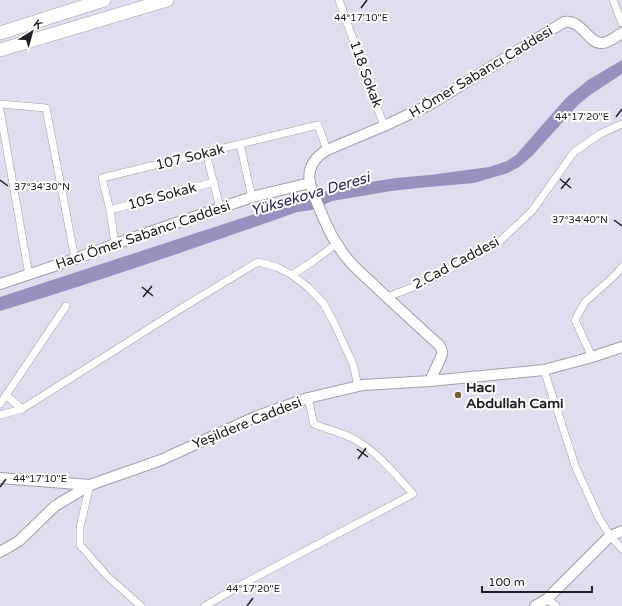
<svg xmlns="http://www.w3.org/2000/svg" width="622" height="606" viewBox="0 0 622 606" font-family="'Varela Round',sans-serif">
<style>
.water{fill:#9791bd}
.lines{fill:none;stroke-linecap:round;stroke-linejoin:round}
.street-casing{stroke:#a19faf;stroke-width:8}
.secondary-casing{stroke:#a19faf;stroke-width:12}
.highway-casing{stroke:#a19faf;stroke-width:14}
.street{stroke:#fff;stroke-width:7}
.secondary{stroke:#fff;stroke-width:10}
.highway{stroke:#fff;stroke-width:13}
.ticks{fill:none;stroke:#212026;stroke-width:1.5}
.poi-dot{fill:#785e2f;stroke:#fff;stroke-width:1.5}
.labels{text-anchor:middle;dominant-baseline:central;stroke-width:4;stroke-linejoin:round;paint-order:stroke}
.street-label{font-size:14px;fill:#212026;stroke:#fff}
.poi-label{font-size:14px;font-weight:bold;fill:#212026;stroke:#fff;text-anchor:start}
.water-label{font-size:15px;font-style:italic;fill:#34275e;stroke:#fff}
.ticks-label{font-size:10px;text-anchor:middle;fill:#212026;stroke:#fff;stroke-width:4;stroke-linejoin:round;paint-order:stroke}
</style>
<rect width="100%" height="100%" fill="#e0deee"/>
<path class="water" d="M622,60V74L590,95L578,105L532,156L519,167L508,173L474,183L418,188L391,191L332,201L312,210L297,212C199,247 100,281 0,311V297L319,193L358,184L396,178L430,175L489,167L507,161L516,155L566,98L588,80Z"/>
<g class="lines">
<defs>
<g id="street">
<path d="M339,0L384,126"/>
<path d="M613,0L622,23"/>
<path d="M0,104L46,108L75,259"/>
<path d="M0,110L29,275"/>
<path d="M240,144L252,197"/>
<path d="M206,153L220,208"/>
<path d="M110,210L214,182"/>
<path d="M115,244L110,210L102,178L318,125L327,150"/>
<path d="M292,275L309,288L324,304L334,323L353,364L358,386"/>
<path d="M387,297L424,283L499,242L532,211L574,152L600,134L622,124"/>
<path d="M592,357L575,320L585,302L613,277L622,267"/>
<path d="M544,370L576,468L598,516L610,536L622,549"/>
<path d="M6,395L22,409"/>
<path d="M0,404L66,306"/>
<path d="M0,415L22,409L180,309L258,262L277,267L292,275L315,260L336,244"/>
<path d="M90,485L80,527V545L107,576L141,606"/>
<path d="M547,599L556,606"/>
<path d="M205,606L239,586L413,494C395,474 377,451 352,438C340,432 326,429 314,424L308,398"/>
</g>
<g id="secondary">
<path d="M0,284L75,259L115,244L220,208L252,197L310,183"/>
<path d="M430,381L441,357C443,352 442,349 439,345C417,325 395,305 374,285C360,272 346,260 337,244C328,231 322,215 316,200C314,194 311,188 310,183C307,168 315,157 327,150L384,126L429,105L564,22C582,19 588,44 602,43C609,43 616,36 622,33"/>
<path d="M0,478L90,485"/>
<path d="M0,552L19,541L55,506L90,485L161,460L255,417L308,398L363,385L430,381L544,370L592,357L622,347"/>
<path d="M535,606L547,599L610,536L622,531"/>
</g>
<g id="highway">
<path d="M0,33L104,0"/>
<path d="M0,50L167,0"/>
</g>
</defs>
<use href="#street" class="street-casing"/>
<use href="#secondary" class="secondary-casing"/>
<use href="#highway" class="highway-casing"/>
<use href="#street" class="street"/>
<use href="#secondary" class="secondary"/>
<use href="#highway" class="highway"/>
</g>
<path class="ticks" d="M361,8L367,0M616,117L622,109M560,179L571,188M0,180L8,186M561,189L570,178M614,220L622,226M142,287L153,296M143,297L152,286M357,449L368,457M358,459L366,448M0,487L6,479M247,606L253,598"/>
<circle class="poi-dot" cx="458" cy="395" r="4"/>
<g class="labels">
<g class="street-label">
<text transform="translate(481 72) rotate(-31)">H.Ömer Sabancı Caddesi</text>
<text transform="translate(366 74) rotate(70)">118 Sokak</text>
<text transform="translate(190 157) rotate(-14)">107 Sokak</text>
<text transform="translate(162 196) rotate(-15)">105 Sokak</text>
<text transform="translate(143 235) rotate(-19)">Hacı Ömer Sabancı Caddesi</text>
<text transform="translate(456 263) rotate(-28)">2.Cad Caddesi</text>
<text transform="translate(247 423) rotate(-22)">Yeşildere Caddesi</text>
</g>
<g class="poi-label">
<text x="466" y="387">Hacı<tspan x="466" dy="16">Abdullah Cami</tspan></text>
</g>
<g class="water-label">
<text transform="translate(310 194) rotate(-16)">Yüksekova Deresi</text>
</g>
</g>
<g class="ticks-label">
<text x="361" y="21">44°17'10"E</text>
<text x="582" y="120">44°17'20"E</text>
<text x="42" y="190">37°34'30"N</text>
<text x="580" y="223">37°34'40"N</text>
<text x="40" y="482">44°17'10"E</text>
<text x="253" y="592">44°17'20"E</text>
</g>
<g transform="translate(32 32) rotate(37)" stroke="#ffffff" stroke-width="3" paint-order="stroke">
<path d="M0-3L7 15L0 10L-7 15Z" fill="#212026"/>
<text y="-6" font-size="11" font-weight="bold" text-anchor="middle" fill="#212026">K</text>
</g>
<path d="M482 586v6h110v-6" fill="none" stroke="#212026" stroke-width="2"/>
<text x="488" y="586" font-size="12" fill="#212026" stroke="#ffffff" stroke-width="3" paint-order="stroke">100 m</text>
</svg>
